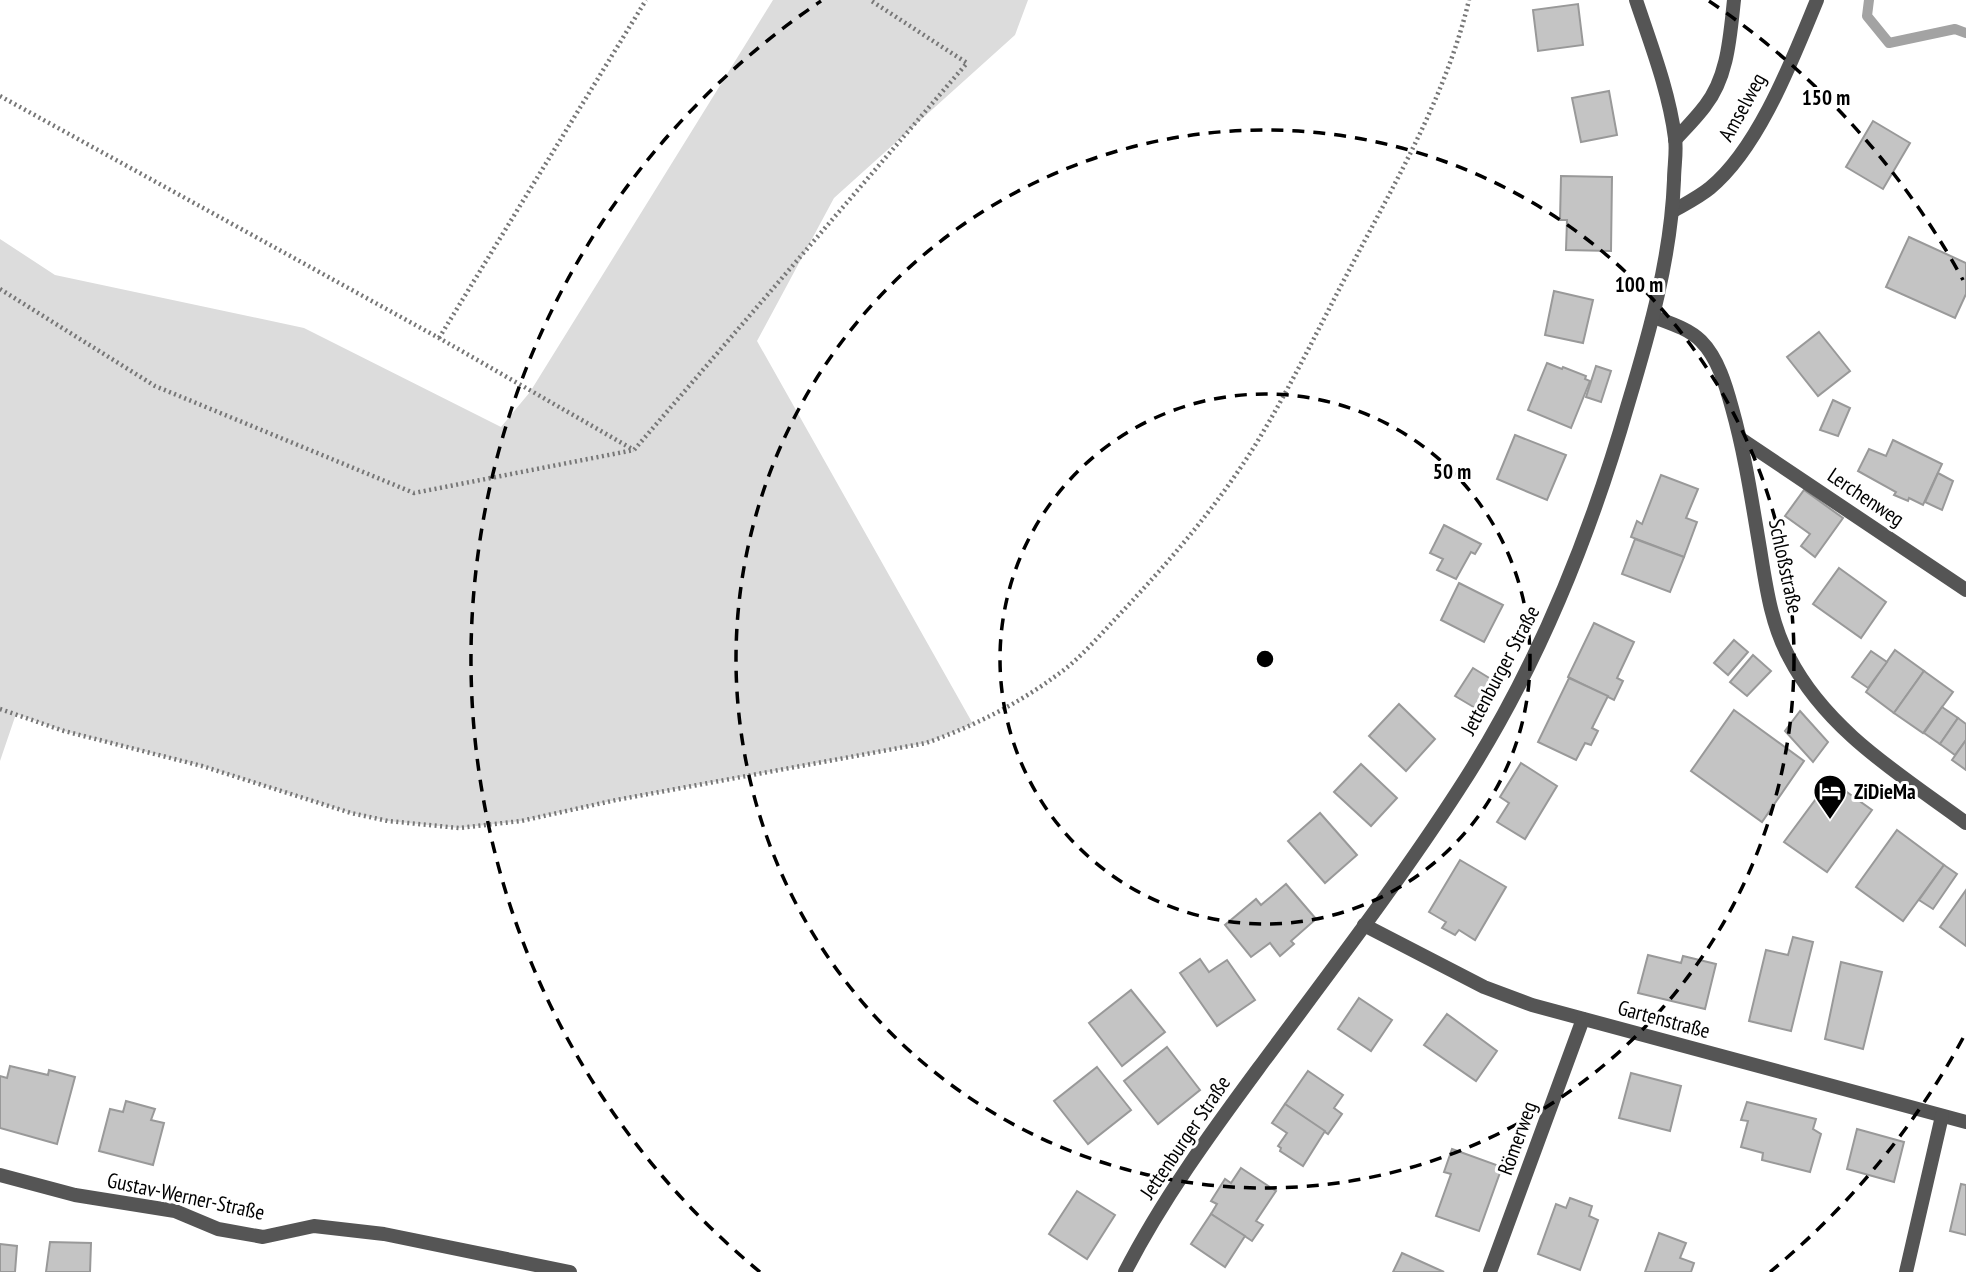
<svg xmlns="http://www.w3.org/2000/svg" width="1966" height="1272" viewBox="0 0 1966 1272" font-family="'PT Sans Narrow',sans-serif">
<style>
.green{fill:#dcdcdc}
.lines{fill:none;stroke-linecap:round;stroke-linejoin:round}
.stream{stroke:#a3a3a3;stroke-width:10}
.building{fill:#c4c4c4;stroke:#999;stroke-width:2}
.path{stroke:#777;stroke-width:4.5;stroke-dasharray:2 3.5;stroke-linecap:butt}
.service{stroke:#555;stroke-width:14}
.minor{stroke:#555;stroke-width:14}
.ring{fill:none;stroke:#000;stroke-width:3.5;stroke-dasharray:12 9}
.labels{text-anchor:middle;dominant-baseline:central;stroke-width:6;stroke-linejoin:round;paint-order:stroke}
.street-label{font-size:21px;fill:#000;stroke:#fff}
.poi-label{font-size:21px;font-weight:bold;fill:#000;stroke:#fff;text-anchor:start}
.centre{fill:#000;stroke:#fff;stroke-width:3.5}
.ring-label{font-size:21px;text-anchor:middle;font-weight:bold;fill:#000;stroke:#fff;stroke-width:6;stroke-linejoin:round;paint-order:stroke}
</style>
<rect width="100%" height="100%" fill="#fff"/>
<path class="green" d="M773,0H1028L1015,35L834,198L757,341L973,724L926,743L616,800L521,821L459,828L388,821L351,813L202,766L64,731L16,714L0,761V239L55,275L304,328L501,427L530,392Z"/>
<g class="lines">
<path class="stream" d="M1869,0L1867,16L1889,43L1955,29L1966,33"/>
</g>
<g class="building">
<path d="M1578,4L1583,45L1538,51L1533,10Z"/>
<path d="M1609,91L1617,135L1581,142L1572,98Z"/>
<path d="M1873,121L1910,143L1883,189L1846,167Z"/>
<path d="M1561,176L1612,177L1611,251L1566,250L1567,220H1560Z"/>
<path d="M1909,237L1966,263V294L1955,318L1886,287Z"/>
<path d="M1554,291L1593,300L1583,343L1545,335Z"/>
<path d="M1819,332L1850,371L1818,396L1787,357Z"/>
<path d="M1547,363L1562,369L1563,367L1586,376L1585,379L1590,381L1571,428L1528,410Z"/>
<path d="M1596,366L1611,371L1601,402L1586,397Z"/>
<path d="M1833,400L1850,408L1838,436L1820,430Z"/>
<path d="M1515,435L1566,455L1547,500L1497,479Z"/>
<path d="M1893,440L1942,464L1923,505L1909,498L1908,501L1894,495L1896,492L1858,471L1869,449L1886,456Z"/>
<path d="M1938,473L1953,481L1942,510L1925,502Z"/>
<path d="M1661,475L1698,489L1686,518L1697,522L1684,557L1631,537L1637,521L1642,524Z"/>
<path d="M1804,490L1843,518L1815,557L1801,546L1810,534L1785,516Z"/>
<path d="M1444,525L1481,544L1475,554L1471,552L1456,579L1437,570L1443,559L1430,553Z"/>
<path d="M1635,539L1684,557L1670,592L1622,574Z"/>
<path d="M1839,568L1886,602L1861,638L1813,604Z"/>
<path d="M1459,583L1503,605L1484,642L1441,620Z"/>
<path d="M1594,623L1634,642L1617,678L1623,681L1614,700L1568,677Z"/>
<path d="M1734,640L1748,652L1728,675L1714,663Z"/>
<path d="M1895,650L1924,671L1894,713L1866,692Z"/>
<path d="M1871,651L1887,662L1868,688L1852,677Z"/>
<path d="M1753,655L1771,671L1747,696L1730,682Z"/>
<path d="M1473,668L1499,684L1482,712L1455,696Z"/>
<path d="M1924,671L1953,692L1923,733L1894,713Z"/>
<path d="M1569,678L1608,696L1592,728L1598,731L1591,745L1585,743L1576,760L1538,742Z"/>
<path d="M1399,704L1435,739L1406,771L1369,736Z"/>
<path d="M1942,707L1958,718L1940,744L1924,733Z"/>
<path d="M1734,710L1804,761L1762,822L1691,771Z"/>
<path d="M1800,711L1828,742L1813,762L1785,731Z"/>
<path d="M1958,718L1966,724V740L1955,755L1940,744Z"/>
<path d="M1966,740V770L1952,760Z"/>
<path d="M1521,763L1557,786L1525,839L1497,822L1509,803L1500,797Z"/>
<path d="M1361,764L1397,798L1371,826L1334,792Z"/>
<path d="M1830,780L1872,810L1827,872L1784,842Z"/>
<path d="M1320,813L1357,855L1325,883L1288,841Z"/>
<path d="M1897,830L1944,865L1903,921L1856,887Z"/>
<path d="M1460,860L1506,887L1475,940L1459,930L1455,935L1442,928L1446,922L1429,912Z"/>
<path d="M1944,865L1957,874L1933,909L1919,900Z"/>
<path d="M1286,884L1316,919L1291,941L1294,944L1280,956L1270,943L1251,957L1225,925L1256,899L1261,905Z"/>
<path d="M1966,890V946L1940,927Z"/>
<path d="M1793,937L1813,942L1791,1031L1749,1021L1766,950L1788,955Z"/>
<path d="M1648,955L1681,963L1683,956L1716,964L1705,1009L1638,993Z"/>
<path d="M1200,959L1209,972L1227,960L1255,1000L1217,1026L1180,973Z"/>
<path d="M1841,962L1882,972L1863,1049L1825,1039Z"/>
<path d="M1131,990L1165,1032L1122,1066L1089,1023Z"/>
<path d="M1359,998L1392,1020L1371,1051L1338,1029Z"/>
<path d="M1447,1014L1497,1051L1476,1081L1424,1045Z"/>
<path d="M1167,1047L1200,1090L1158,1124L1124,1081Z"/>
<path d="M10,1066L48,1075L49,1070L75,1077L57,1144L0,1128V1076L7,1078Z"/>
<path d="M1097,1067L1131,1110L1088,1144L1054,1101Z"/>
<path d="M1308,1071L1343,1095L1334,1108L1342,1114L1328,1134L1285,1104Z"/>
<path d="M1631,1073L1681,1086L1670,1131L1619,1118Z"/>
<path d="M126,1101L155,1109L151,1120L164,1123L153,1165L99,1151L110,1109L123,1112Z"/>
<path d="M1747,1102L1816,1119L1813,1129L1821,1134L1810,1172L1762,1160L1763,1153L1741,1147L1748,1121L1741,1120Z"/>
<path d="M1285,1104L1325,1131L1303,1166L1280,1151L1281,1148L1278,1146L1287,1133L1272,1123Z"/>
<path d="M1857,1129L1904,1142L1894,1182L1847,1169Z"/>
<path d="M1452,1149L1502,1167L1479,1231L1436,1216L1451,1174L1444,1172Z"/>
<path d="M1241,1168L1276,1191L1256,1221L1263,1225L1252,1241L1211,1214L1217,1204L1211,1201L1225,1179L1231,1183Z"/>
<path d="M1961,1184L1966,1185V1235L1950,1231Z"/>
<path d="M1077,1191L1115,1215L1087,1259L1049,1234Z"/>
<path d="M1570,1198L1592,1206L1589,1216L1598,1220L1580,1270L1538,1254L1556,1204L1566,1208Z"/>
<path d="M1211,1214L1245,1236L1225,1267L1191,1244Z"/>
<path d="M1659,1233L1686,1243L1680,1258L1694,1263L1691,1272H1645Z"/>
<path d="M50,1242L91,1243L90,1272H46Z"/>
<path d="M0,1244L17,1246L15,1272H0Z"/>
<path d="M1402,1253L1444,1272H1393Z"/>
</g>
<g class="lines">
<g class="path">
<path d="M0,96L439,338L634,450"/>
<path d="M0,289L155,386L414,493L634,450L967,63L870,0"/>
<path d="M439,338L646,0"/>
<path d="M0,709L64,731L202,766L351,813L388,821L459,828L521,821L616,800L926,743C972,727 1018,704 1057,675C1080,659 1099,636 1118,616C1168,563 1215,509 1254,447C1291,387 1321,323 1354,261C1398,177 1447,93 1469,0"/>
</g>
<g class="service">
<path d="M1675,140C1685,129 1696,118 1705,106C1728,77 1730,36 1734,0"/>
<path d="M1673,211C1685,204 1699,197 1710,188C1759,148 1793,58 1817,0"/>
</g>
<g class="minor">
<path d="M1654,317C1670,323 1689,329 1701,341C1718,358 1726,386 1732,408C1745,454 1752,502 1760,549C1766,586 1771,624 1789,657C1827,731 1901,775 1966,823"/>
<path d="M1741,439L1966,590"/>
<path d="M1364,925L1484,987L1532,1005L1966,1122"/>
<path d="M0,1175L75,1195L175,1211L218,1229L263,1237L314,1226L384,1234L570,1272"/>
<path d="M1125,1272C1162,1200 1210,1134 1258,1069C1326,977 1397,885 1459,789C1536,671 1589,540 1628,404C1650,331 1671,257 1674,180C1674,167 1677,151 1675,138C1669,91 1651,45 1636,0"/>
<path d="M1490,1272L1583,1019"/>
<path d="M1906,1272L1942,1116"/>
</g>
</g>
<g class="ring">
<circle cx="1265" cy="659" r="265"/>
<circle cx="1265" cy="659" r="529"/>
<path d="M1963 1038A794 794 0 0 1 1770 1272M760 1272A794 794 0 0 1 821 1M1709 1A794 794 0 0 1 1963 280"/>
</g>
<defs>
<symbol id="hotel-pin" viewBox="-11 -11 22 30"><path d="M0 17L-7.5 6A9.5 9.5 0 1 1 7.5 6Z" fill="#000" stroke="#fff"/><path d="M-6-4.5h1.5V1H6V5H4.5V3h-9V5H-6ZM-4 0a1.8 1.8 0 1 1 3.6 0ZM.5 0V-2.5h3Q6-2.5 6 0Z" fill="#fff"/></symbol>
</defs>
<g fill-rule="evenodd">
<use href="#hotel-pin" x="1811" y="772" width="38" height="52"/>
</g>
<g class="labels">
<g class="street-label">
<text transform="translate(1742 107) rotate(-61)">Amselweg</text>
<text transform="translate(1866 497) rotate(34)">Lerchenweg</text>
<text transform="translate(1786 566) rotate(78)">Schloßstraße</text>
<text transform="translate(1500 670) rotate(-62)">Jettenburger Straße</text>
<text transform="translate(1664 1019) rotate(15)">Gartenstraße</text>
<text transform="translate(1185 1137) rotate(-56)">Jettenburger Straße</text>
<text transform="translate(1517 1138) rotate(-70)">Römerweg</text>
<text transform="translate(186 1196) rotate(12)">Gustav-Werner-Straße</text>
</g>
<g class="poi-label">
<text x="1854" y="791">ZiDieMa</text>
</g>
</g>
<circle cx="1265" cy="659" r="10" class="centre"/>
<g class="ring-label">
<text x="1826" y="105">150 m</text>
<text x="1639" y="292">100 m</text>
<text x="1452" y="479">50 m</text>
</g>
</svg>
